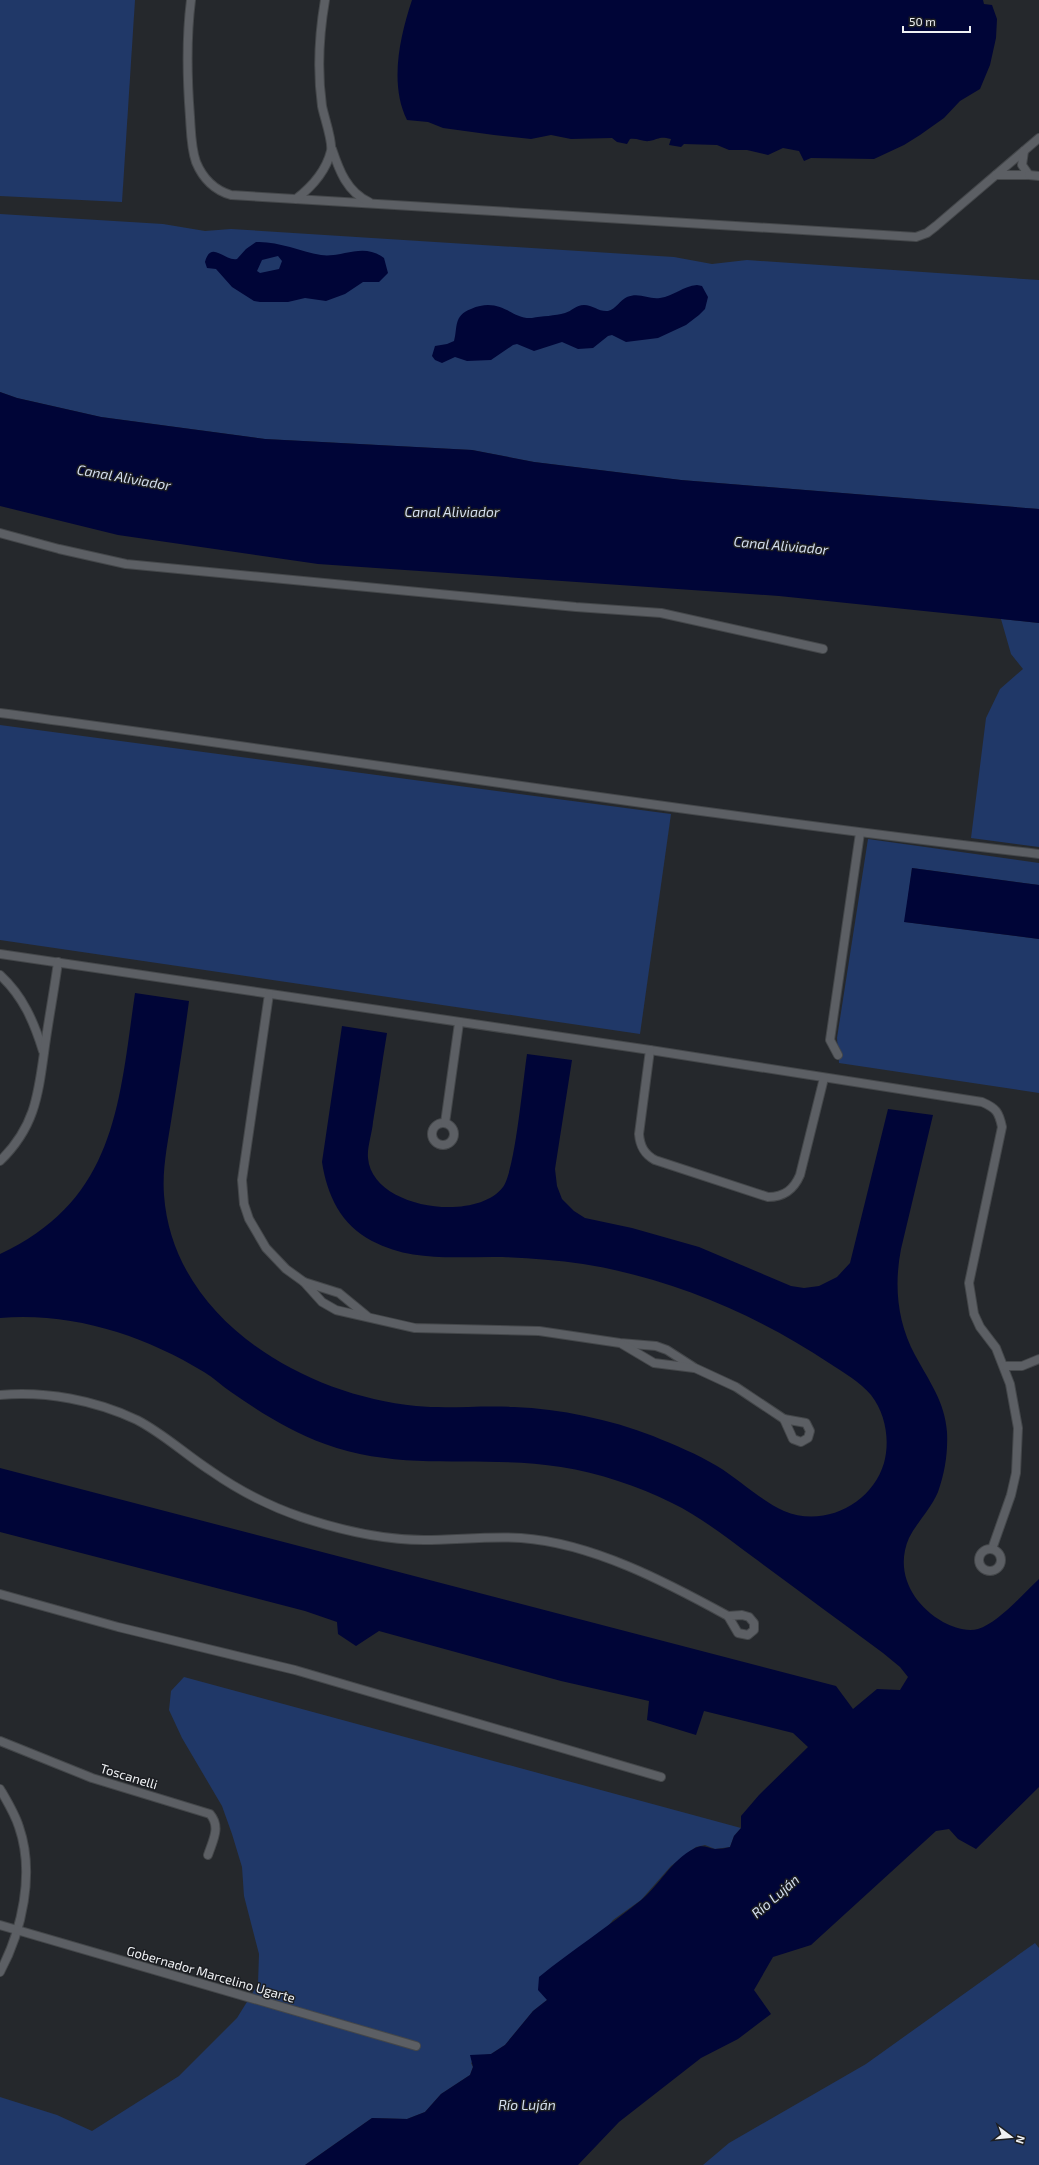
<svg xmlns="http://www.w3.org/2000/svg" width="1039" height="2165" viewBox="0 0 1039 2165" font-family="'Exo 2',sans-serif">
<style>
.green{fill:#203868}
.water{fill:#000537;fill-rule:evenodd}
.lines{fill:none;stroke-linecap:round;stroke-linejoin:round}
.street-casing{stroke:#44474a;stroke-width:10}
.street{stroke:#5c5f64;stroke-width:8}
.labels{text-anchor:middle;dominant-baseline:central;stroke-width:3;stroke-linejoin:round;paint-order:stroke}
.street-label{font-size:13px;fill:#eff1f4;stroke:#1c1e22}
.water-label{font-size:14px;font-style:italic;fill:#d4deef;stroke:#1c1e22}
</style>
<rect width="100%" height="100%" fill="#25282c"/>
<g class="green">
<path d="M0,0H135L122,202L0,196Z"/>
<path d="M0,214L163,224L205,231L231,229L674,257L712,264L747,260L1039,280V509L681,480L534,462L472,450L265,439L101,417L17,398L0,392Z"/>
<path d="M1001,619L1039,623V847L971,838L986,718L1000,689L1023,669L1011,654Z"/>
<path d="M0,725L671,814L640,1034L0,940Z"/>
<path d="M868,839L1039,863V885L912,868L905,922L1039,939V1093L839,1063L837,1038Z"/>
<path d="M184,1677L741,1828L734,1836L730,1847L715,1849L705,1845L696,1847L671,1866L641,1900L613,1920L547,2000L533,2011L505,2045L491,2054L479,2056L471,2063L473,2067L470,2075L441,2094L425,2112L407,2119L372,2118L305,2165H0V2097L57,2115L92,2131L179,2076L237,2018L258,1984L259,1954L244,1896L242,1867L232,1834L222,1806L182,1738L169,1710L171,1691Z"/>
<path d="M1035,1943L1039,1948V2165H703L729,2143L866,2064Z"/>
</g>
<g class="water">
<path d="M412,0H983L984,4L992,5L997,19L996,38L990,65L980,89L960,101L944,118L920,135L904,145L874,159L811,158L804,161L799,151L783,148L768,155L747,150H729L717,145L684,144L681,147L669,145L671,139C659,136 660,139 649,141C644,142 637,138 630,139L627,144L617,142L612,138L571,139L551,135L531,139L494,135L443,128L428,122L407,120C389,84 400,36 412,0Z"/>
<path d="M256,242C278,241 299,251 321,255C343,258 363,242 384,258L388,273L379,282H363L345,294L326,301L305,298L288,302H260L254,301L232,287L216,269L207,268L205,262C211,239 225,262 237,259L246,249ZM278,256L282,261L279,269L260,273L257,271L262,260Z"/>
<path d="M697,285L702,286L708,297L705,309L699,315L686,325L658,338L626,342L612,335L608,336L593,348L578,349L562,342L534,351L517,344L513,345L491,360L467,361L455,357L442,363L435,360L432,356L435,346L447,344L454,341C458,327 453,316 471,309C501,296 512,320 532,318C542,316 555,316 565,313C572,311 576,305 584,305C593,305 599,312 608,311C616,309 620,300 627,297C640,292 649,300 660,298C674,296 683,286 697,285Z"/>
<path d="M0,392L17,398L101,417L265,439L472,450L534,462L681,480L1039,509V623L779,596L318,564L118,535L0,506Z"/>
<path d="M912,868L1039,885V939L904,922Z"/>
<path d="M135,993L189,1001C184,1039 178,1077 172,1115C168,1142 162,1168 164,1195C173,1319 303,1395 416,1406C449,1409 481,1405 514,1407C561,1409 609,1419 653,1436C675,1445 697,1454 717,1466C740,1480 760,1500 784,1511C824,1528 872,1504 884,1463C890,1441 886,1414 871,1395C860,1382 843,1372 829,1363C755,1314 671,1278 583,1264C557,1260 529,1258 503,1257C458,1256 414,1263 372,1241C341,1225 327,1195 322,1162L342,1026L387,1033C382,1063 378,1092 373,1122C372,1134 367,1147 368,1158C372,1209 476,1223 503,1187C515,1171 523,1080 527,1054L572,1060L555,1169L557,1186L562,1199L574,1211L585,1218L632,1228L699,1247L791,1286L804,1288L819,1286L837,1277L850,1263L888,1109L933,1115L901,1249C894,1285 897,1322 915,1355C929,1381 945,1402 947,1432C948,1453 945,1472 938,1492C931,1509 917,1522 909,1538C894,1572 913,1605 943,1622C953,1627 966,1632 978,1629C998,1623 1023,1594 1039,1579V1787L976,1849L958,1839L949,1829L936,1831L811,1945L773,1957L754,1990L771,2014L738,2039L701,2058L619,2122L578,2165H305L372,2118L407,2119L425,2112L441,2094L470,2075L473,2067L470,2055L491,2054L505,2045L533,2011L547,2000L538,1990L539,1977C572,1950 608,1927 640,1901C660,1885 670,1861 695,1848C703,1844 707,1848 715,1849C720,1849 726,1848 730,1847L734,1836L741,1828V1816L759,1795L808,1747L793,1733L704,1711L696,1735L647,1720L649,1701L561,1681L379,1631L356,1646L338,1634L337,1622L305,1611L0,1532V1468L836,1686L853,1709L877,1689L900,1690L908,1677L900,1667L883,1653C840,1621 796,1589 753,1557C727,1538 701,1517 672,1503C638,1486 599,1473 561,1467C481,1454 404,1473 325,1444C291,1432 261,1413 231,1392C222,1386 214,1378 204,1372C143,1335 72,1312 0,1318V1254C116,1200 119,1104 135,993Z"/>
</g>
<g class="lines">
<defs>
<g id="street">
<path d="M191,0C186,39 187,78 190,117C191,132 191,148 196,162C203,179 214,190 231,195L916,237L927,233L936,226L1039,138"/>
<path d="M332,149C339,170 347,192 369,202"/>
<path d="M996,175H1029L1022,165L1024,151"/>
<path d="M1029,175L1039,176"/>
<path d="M296,199C313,186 326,171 331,151C333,141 324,117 322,106C317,70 319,35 325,0"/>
<path d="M0,533L59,549L126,564L576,607L661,613L823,649"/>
<path d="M0,713C347,759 692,814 1039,854"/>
<path d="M0,954L650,1050L982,1102C996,1108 999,1112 1002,1127L969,1283L974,1314L980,1327L996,1348L1010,1384L1018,1428L1016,1473L1011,1495L992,1549"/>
<path d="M0,975C23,996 34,1022 43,1051"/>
<path d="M269,994L242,1180L244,1204L249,1219L266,1248L286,1269L304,1282L322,1302L336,1310L415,1328L539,1331L620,1343L656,1346L667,1350L695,1368L736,1387L784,1419"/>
<path d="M650,1050L639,1134C640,1146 644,1154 655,1160L768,1197C785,1197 794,1189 800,1175L824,1078"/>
<path d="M838,1055L830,1040L860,833"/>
<circle cx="443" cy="1134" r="11"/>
<path d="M445,1123L459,1023"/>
<path d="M0,1161C34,1128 38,1097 44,1053C48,1022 54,992 58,962"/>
<path d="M304,1282L339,1293L367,1316"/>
<path d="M622,1344L654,1363L694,1368"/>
<path d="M1004,1366H1022L1039,1359"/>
<path d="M0,1395C46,1391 95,1400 137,1420C164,1434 186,1455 211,1471C238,1490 269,1506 301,1517C340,1530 382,1540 424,1540C456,1540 489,1536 521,1538C592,1543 666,1582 728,1616"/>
<path d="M784,1419L806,1423L810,1431L808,1438L801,1442L793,1439Z"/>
<circle cx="990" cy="1560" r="11"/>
<path d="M0,1594L118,1627L295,1670L661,1777"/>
<path d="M742,1615L749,1617L754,1623V1630L748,1635L738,1633L728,1616Z"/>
<path d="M0,1741L92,1778L210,1814C221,1827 213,1840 208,1855"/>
<path d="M0,1789C7,1801 15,1814 19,1827C35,1873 22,1931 0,1972"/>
<path d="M0,1925L416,2046"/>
</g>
</defs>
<use href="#street" class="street-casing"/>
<use href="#street" class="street"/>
</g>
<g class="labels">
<g class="street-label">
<text transform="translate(129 1776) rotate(17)">Toscanelli</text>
<text transform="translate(211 1974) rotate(16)">Gobernador Marcelino Ugarte</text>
</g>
<g class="water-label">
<text transform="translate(124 477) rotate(10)">Canal Aliviador</text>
<text x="452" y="511">Canal Aliviador</text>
<text transform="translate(781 545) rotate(5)">Canal Aliviador</text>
<text transform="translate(775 1896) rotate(-41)">Río Luján</text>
<text x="527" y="2104">Río Luján</text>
</g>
</g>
<g transform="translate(1011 2137) rotate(106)" stroke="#1c1e22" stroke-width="3" paint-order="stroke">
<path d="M0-3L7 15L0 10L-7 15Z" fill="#eff1f4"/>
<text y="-6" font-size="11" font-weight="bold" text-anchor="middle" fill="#eff1f4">N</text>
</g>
<path d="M903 26v6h67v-6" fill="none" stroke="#eff1f4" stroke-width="2"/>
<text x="909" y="26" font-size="12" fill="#eff1f4" stroke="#1c1e22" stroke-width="3" paint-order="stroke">50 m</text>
</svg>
